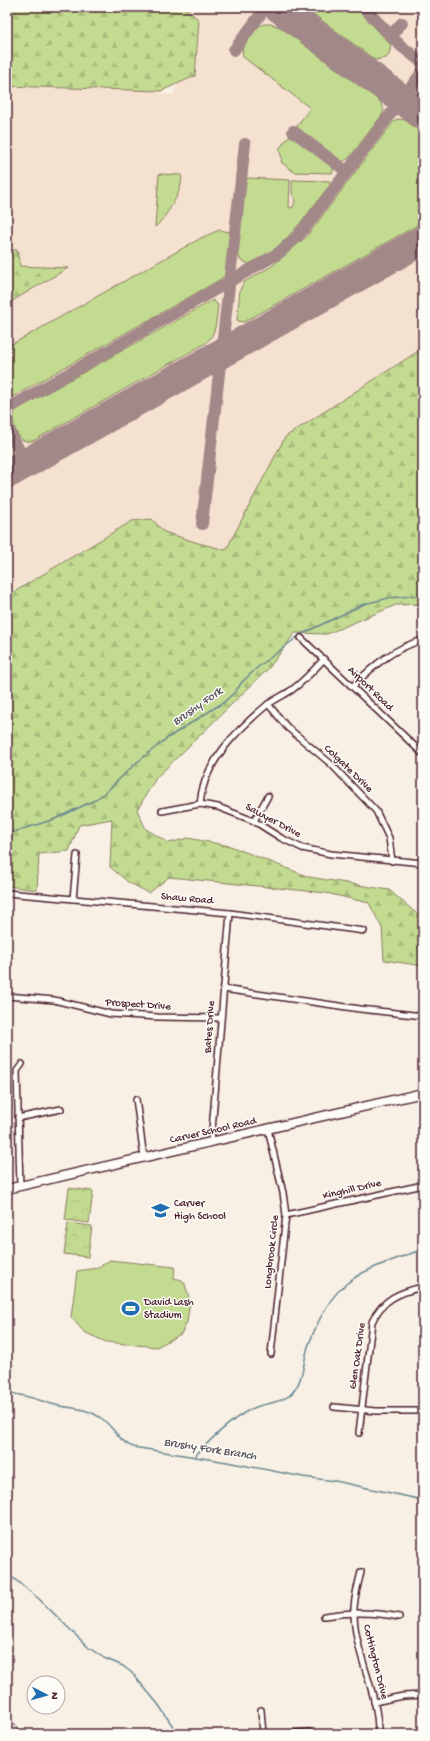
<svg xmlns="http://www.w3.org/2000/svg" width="430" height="1741" viewBox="0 0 430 1741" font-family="'Gochi Hand',sans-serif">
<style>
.built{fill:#f5e1cf}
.grass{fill:#c3db91;stroke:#867d5e}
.forest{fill:url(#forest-firs);stroke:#867d5e}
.park{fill:url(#park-crowns);stroke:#867d5e}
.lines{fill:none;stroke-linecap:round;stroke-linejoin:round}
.stream{stroke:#678790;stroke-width:1.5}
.taxiway{stroke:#a28888;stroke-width:12}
.runway{stroke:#a28888;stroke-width:30}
.minor-casing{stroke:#4a1f2b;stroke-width:8}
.primary-casing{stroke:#4a1f2b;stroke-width:11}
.minor{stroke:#fdfcf7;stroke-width:5}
.primary{stroke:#fdfcf7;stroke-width:8}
.labels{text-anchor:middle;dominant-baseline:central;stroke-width:3;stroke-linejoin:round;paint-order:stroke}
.street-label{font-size:11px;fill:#4a1f2b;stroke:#fdfcf7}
.poi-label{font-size:11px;fill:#4a1f2b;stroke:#fdfcf7;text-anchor:start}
.water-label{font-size:12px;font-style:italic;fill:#59535d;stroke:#fdfcf7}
</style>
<defs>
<pattern id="forest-firs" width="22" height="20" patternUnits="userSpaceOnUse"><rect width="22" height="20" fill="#c3db91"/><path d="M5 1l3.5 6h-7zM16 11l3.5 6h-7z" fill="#a9bc7d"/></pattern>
<pattern id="park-crowns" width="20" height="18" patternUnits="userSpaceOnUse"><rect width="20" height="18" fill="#c3db91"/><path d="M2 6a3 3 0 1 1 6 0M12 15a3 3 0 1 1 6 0" fill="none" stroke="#a9bc7d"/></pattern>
</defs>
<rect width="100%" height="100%" fill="#f9f0e5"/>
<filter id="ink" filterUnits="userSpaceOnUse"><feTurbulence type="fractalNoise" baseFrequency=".025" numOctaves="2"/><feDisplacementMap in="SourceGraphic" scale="8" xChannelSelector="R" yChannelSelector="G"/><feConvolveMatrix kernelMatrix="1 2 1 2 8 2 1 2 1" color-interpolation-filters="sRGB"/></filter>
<g filter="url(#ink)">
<path class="built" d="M172,7H423V348L285,437L279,512L208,580L120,537L7,592V84L161,91V94L174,95L194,27Z"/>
<g class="grass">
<path d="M304,7H356L391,45L389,55L386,58L375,60Z"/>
<path d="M264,24H271L280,27L380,101L384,110L382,115L349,158C346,160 343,162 340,161C329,157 307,138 297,130V126L310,108L243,57C239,44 253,28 264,24Z"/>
<path d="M397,119L405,120L423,134V222L244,322L238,321L237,320L240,290L244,282L272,266L307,236L393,122Z"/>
<path d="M289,136H293L331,165L333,167V172L332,173L294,172L281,162L282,158L279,149Z"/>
<path d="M159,174L181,175C186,187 164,220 155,227Z"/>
<path d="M248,178L290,180L289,206L290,208L293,207C295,202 296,198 292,194V180L330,181V185C307,213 285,250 249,264L240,260L237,250L244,183Z"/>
<path d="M219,230L230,232L232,236L228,271L221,279L7,400V347L201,238Z"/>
<path d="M213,300L218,305C216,319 217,334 206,343L33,441C30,441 26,442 23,440C15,435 10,418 16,410Z"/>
<path d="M110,1260L175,1267L174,1278L182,1280L185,1284L190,1301L187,1322L181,1334L157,1347L106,1342L84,1332L71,1317L77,1271L97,1268Z"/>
</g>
<g class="forest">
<path d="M7,7H84L96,9L103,7H184L199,20L195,76L161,91L7,86Z"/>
<path d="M7,250H17L20,266L68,268L7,304Z"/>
<path d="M423,348V604L396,605L327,634L295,633L269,668L156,778L137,810L146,829L169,843L188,838L230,846L309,877L389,890L423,919V966L384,960L382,928L369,903L326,893L169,877L149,893L128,882L110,867L112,819L79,825L69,851L39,854L37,890L7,886V596L132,521L152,519L164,532L198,543L226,550L285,437Z"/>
</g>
<g class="park">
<path d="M69,1188L93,1191L89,1223L65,1220Z"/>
<path d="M68,1223L92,1226L88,1257L64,1254Z"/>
</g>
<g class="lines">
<g class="stream">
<path d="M7,834L55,819L93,801L106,792L136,763L166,739L224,702L236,691L242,682L258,667L300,635L364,604L389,598L423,595"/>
<path d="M7,1393C24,1394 38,1400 55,1405C72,1409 86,1407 101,1418C113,1426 119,1442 133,1447L227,1462L303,1477L335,1481L423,1500"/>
<path d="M195,1456C210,1440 235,1415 256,1407C267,1403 281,1403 290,1395C304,1383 303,1360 309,1344C335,1275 359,1273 423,1249"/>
<path d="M7,1573L38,1598L89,1648L104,1658L123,1666L132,1673L158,1704L178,1734"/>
</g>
<g class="taxiway">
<path d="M363,7L401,46L423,63"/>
<path d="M390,36L402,23"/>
<path d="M234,50L266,7"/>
<path d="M293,131L346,171"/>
<path d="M7,409L279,253L298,236L309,222L423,71"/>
<path d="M7,427L26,463"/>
<path d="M202,524L245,144"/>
</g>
<g class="runway">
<path d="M278,7L423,115"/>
<path d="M7,474L423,240"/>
</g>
<defs>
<g id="minor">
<path d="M301,638L423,754"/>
<path d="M353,686C374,665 394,648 423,640"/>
<path d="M268,704L287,727L331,764L376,811L389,838L392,861"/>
<path d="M200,804C203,763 237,730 267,705C275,699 285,695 293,689C305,680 314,670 324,659"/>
<path d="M162,811L200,804L218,807L254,821L281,838L302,848L331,854L423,863"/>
<path d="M254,821L268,796"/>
<path d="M7,893L230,913L364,931"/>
<path d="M73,899L77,855"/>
<path d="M223,989L360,1009L423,1016"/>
<path d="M7,996L54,1000L111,1014L158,1017L220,1018"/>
<path d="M136,1099L144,1158"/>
<path d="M18,1118L61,1109"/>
<path d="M268,1129L283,1193L286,1215L271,1354"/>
<path d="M211,1142L230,913"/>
<path d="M20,1187L17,1071L22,1064"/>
<path d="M286,1215L423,1185"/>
<path d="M334,1407L376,1411H423"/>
<path d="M359,1433L372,1322C382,1299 400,1292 423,1287"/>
<path d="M361,1572C358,1585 353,1600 354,1614C355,1655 379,1693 378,1734"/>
<path d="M324,1616C349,1612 374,1612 399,1617"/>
<path d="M374,1702L403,1696L423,1695"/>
<path d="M261,1710L263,1734"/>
<path d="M284,1734L309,1732"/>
</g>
<g id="primary">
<path d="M7,1189L423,1093"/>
<path d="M7,1724L16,1734"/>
</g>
</defs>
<use href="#minor" class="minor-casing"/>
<use href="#primary" class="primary-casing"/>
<use href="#minor" class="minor"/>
<use href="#primary" class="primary"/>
</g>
</g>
<defs>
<symbol id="school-bare" viewBox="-9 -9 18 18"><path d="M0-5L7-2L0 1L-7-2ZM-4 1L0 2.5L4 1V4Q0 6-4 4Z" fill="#1f6fb2" stroke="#fdfcf7" stroke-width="2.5" paint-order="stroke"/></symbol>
<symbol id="stadium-bare" viewBox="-9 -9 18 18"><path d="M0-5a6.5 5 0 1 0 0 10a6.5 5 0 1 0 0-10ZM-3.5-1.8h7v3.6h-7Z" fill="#1f6fb2" stroke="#fdfcf7" stroke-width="2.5" paint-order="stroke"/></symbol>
</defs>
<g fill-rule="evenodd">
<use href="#school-bare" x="148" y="1198" width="25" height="25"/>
<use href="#stadium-bare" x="118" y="1296" width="25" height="25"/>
</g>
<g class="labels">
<g class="street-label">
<text transform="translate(370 689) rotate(44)">Airport Road</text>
<text transform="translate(348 769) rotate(44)">Colgate Drive</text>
<text transform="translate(273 821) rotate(28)">Sawyer Drive</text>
<text transform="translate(187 899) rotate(5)">Shaw Road</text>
<text transform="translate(138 1005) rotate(4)">Prospect Drive</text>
<text transform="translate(210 1027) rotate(-86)">Bates Drive</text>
<text transform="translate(213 1131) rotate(-13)">Carver School Road</text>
<text transform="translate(352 1190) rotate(-13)">Kinghill Drive</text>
<text transform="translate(272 1252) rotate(-84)">Longbrook Circle</text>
<text transform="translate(358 1356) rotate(-82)">Glen Oak Drive</text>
<text transform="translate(375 1662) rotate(76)">Cottington Drive</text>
</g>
<g class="poi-label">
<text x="174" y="1204">Carver<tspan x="174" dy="13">High School</tspan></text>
<text x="144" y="1303">David Lash<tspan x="144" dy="13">Stadium</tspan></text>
</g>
<g class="water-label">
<text transform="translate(198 707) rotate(-35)">Brushy Fork</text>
<text transform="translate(210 1450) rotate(9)">Brushy Fork Branch</text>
</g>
</g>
<rect width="430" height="1741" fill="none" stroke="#fdfcf7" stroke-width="24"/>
<rect x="12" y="12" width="406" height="1717" fill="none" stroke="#4a1f2b" stroke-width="1.5" filter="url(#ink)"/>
<g transform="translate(46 1695) rotate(96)"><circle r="19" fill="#fdfcf7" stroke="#b5a4a5"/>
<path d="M0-3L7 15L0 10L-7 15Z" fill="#1f6fb2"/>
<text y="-6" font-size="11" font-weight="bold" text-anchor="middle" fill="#4a1f2b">N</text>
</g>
</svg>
